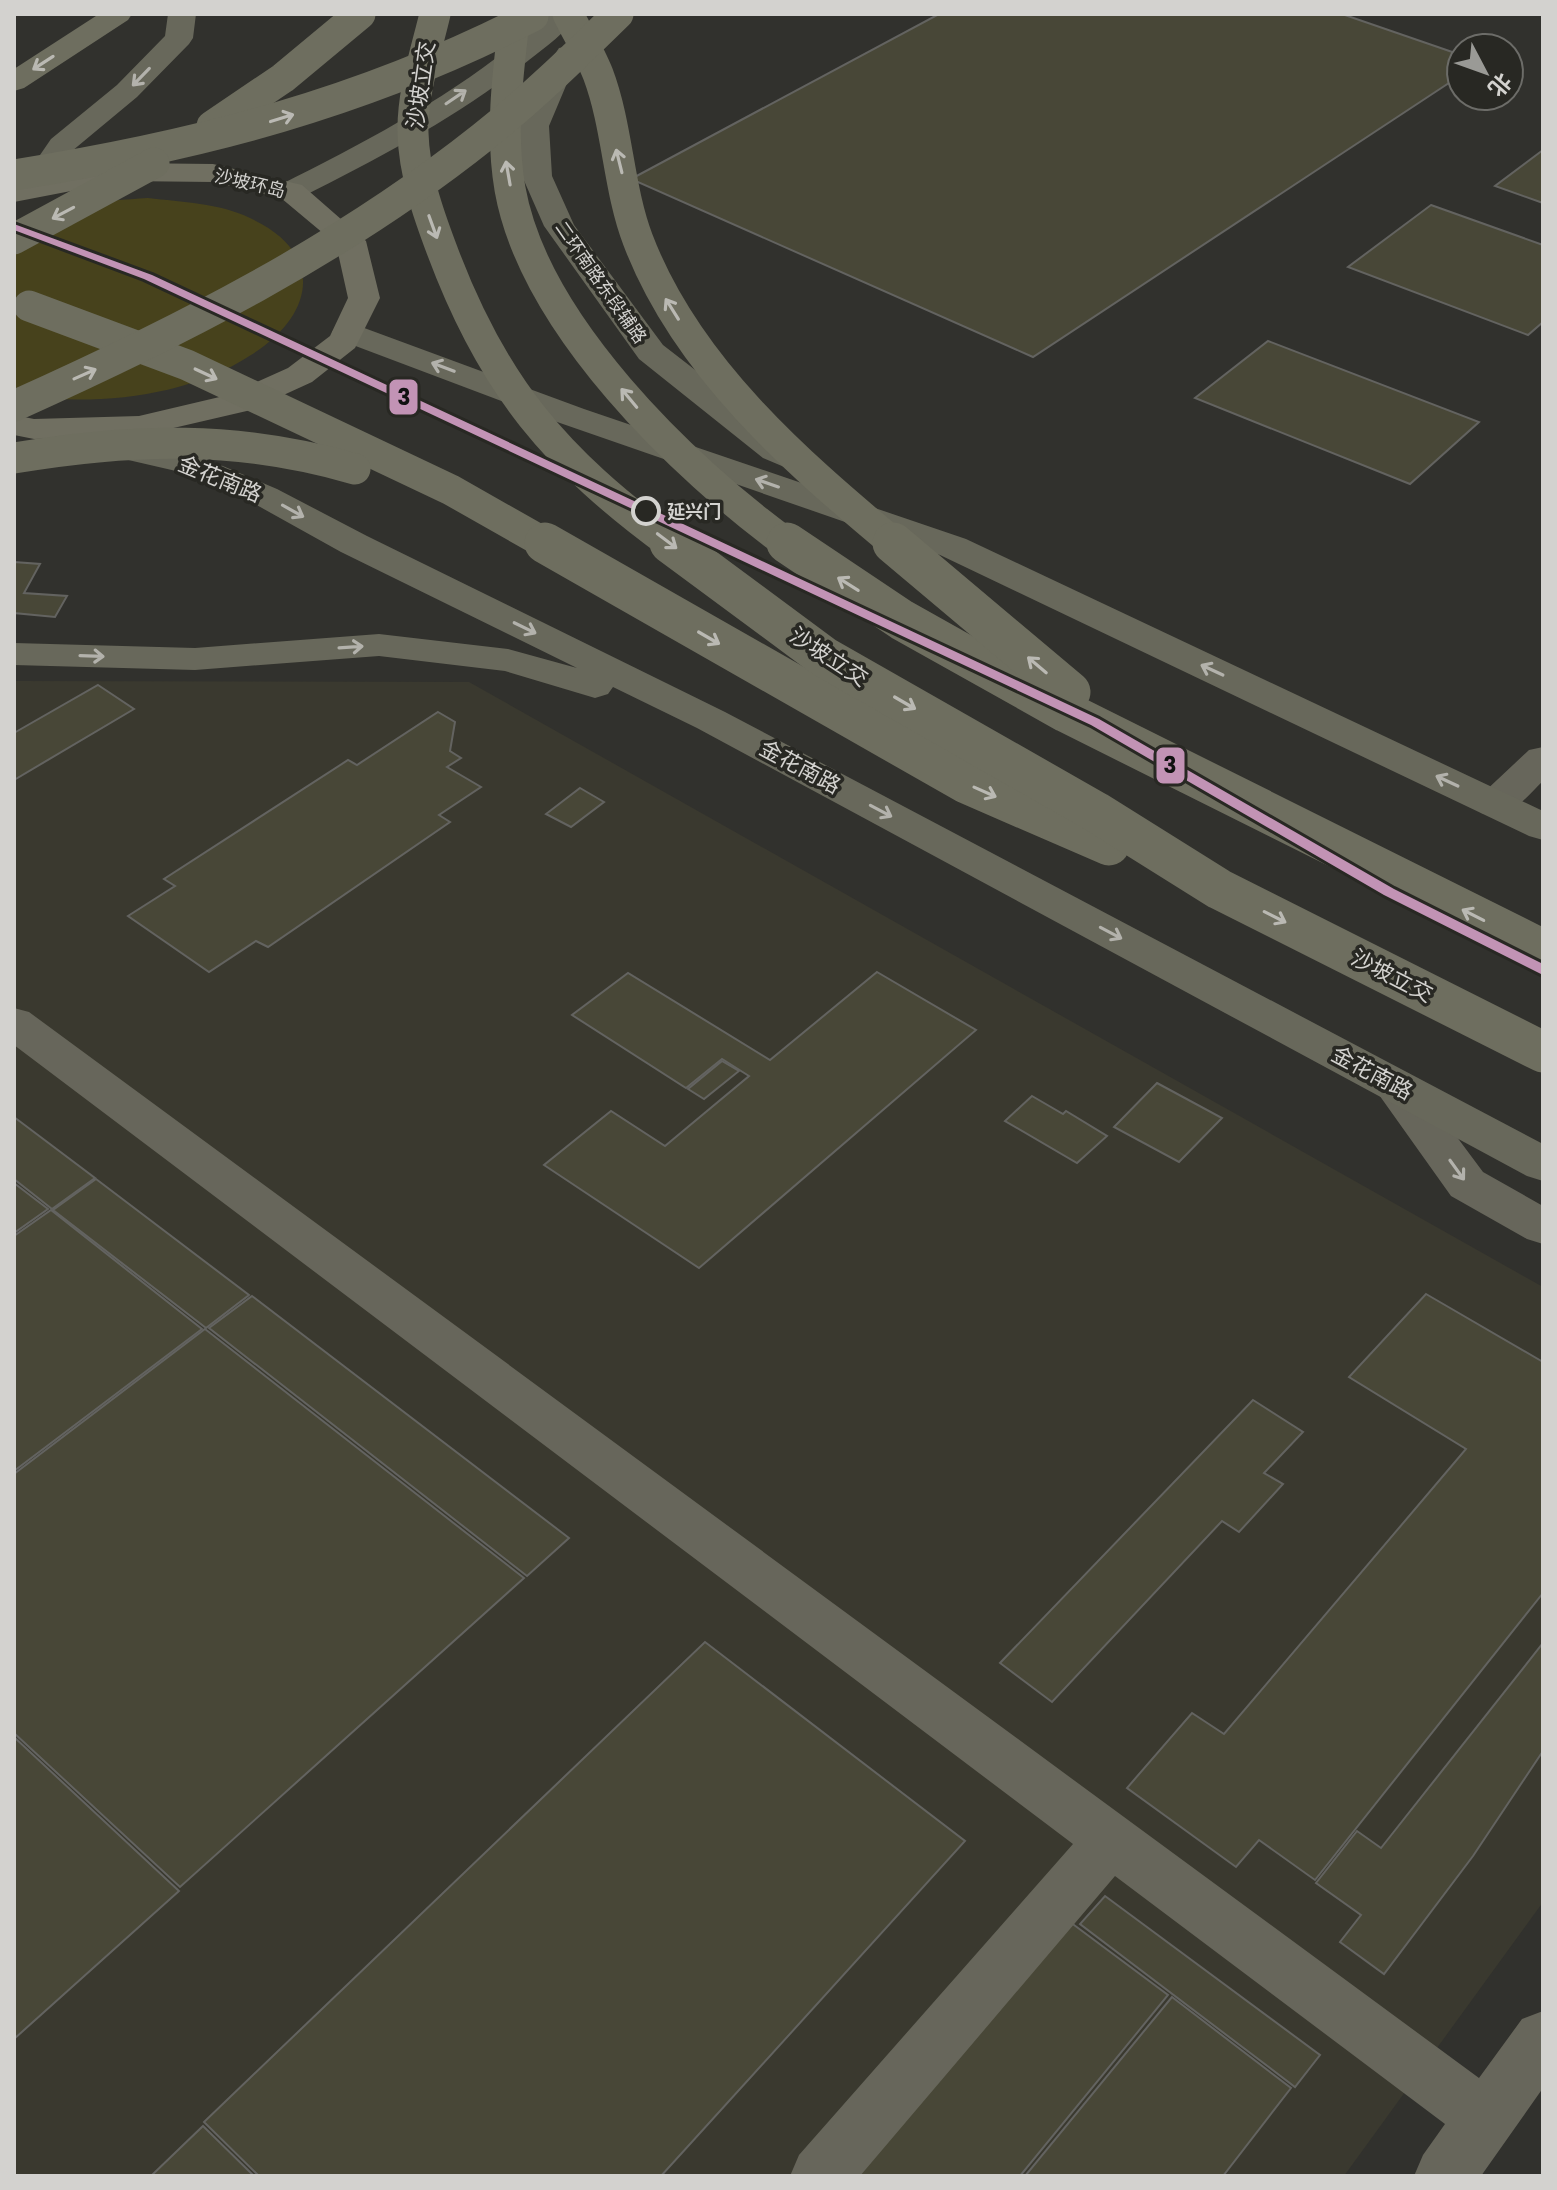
<svg xmlns="http://www.w3.org/2000/svg" width="1557" height="2190" viewBox="0 0 1557 2190" font-family="Poppins,'Noto Sans SC',sans-serif">
<style>
.built{fill:#3a392f}
.green{fill:#47421c}
.building{fill:#484737;stroke:#636360;stroke-width:2}
.lines{fill:none;stroke-linecap:round;stroke-linejoin:round}
.minor{fill:#67665b;fill-rule:evenodd}
.tertiary{fill:#67665b;fill-rule:evenodd}
.secondary{fill:#68685b;fill-rule:evenodd}
.primary{fill:#706f61;fill-rule:evenodd}
.trunk{fill:#6e6e5f;fill-rule:evenodd}
.trunk-bridge-far1{stroke:#6e6e5f;stroke-width:31}
.trunk-bridge{stroke:#6e6e5f;stroke-width:41}
.metro-1-casing{stroke:#282823;stroke-width:6}
.metro-1{fill:#c293b5;fill-rule:evenodd}
.oneway{stroke:#bab9b3}
.oneway2{stroke:#b3b2ac}
.stop-dot{fill:#282823;stroke:#d3d2cf;stroke-width:4}
.labels{text-anchor:middle;dominant-baseline:central;stroke-width:7;stroke-linejoin:round;paint-order:stroke}
.far-street-label{font-size:18px;fill:#d3d2cf;stroke:#282823}
.far-stop-label{font-size:18px;font-weight:bold;fill:#d3d2cf;stroke:#282823;text-anchor:start}
.street-label{font-size:22px;fill:#d3d2cf;stroke:#282823}
.line-badge{stroke:#282823;stroke-width:3}
.pale-badge-label{font-size:22px;text-anchor:middle;font-weight:bold;fill:#111}
</style>
<rect width="100%" height="100%" fill="#31312d"/>
<path class="built" d="M14,681L469,682L1543,1287V1902L1344,2176H14Z"/>
<path class="green" d="M148,198C182,202 219,203 250,218C326,253 315,315 251,355C184,399 91,406 14,395V221C57,204 103,201 148,198Z"/>
<g class="building">
<path d="M939,14H1342L1461,55V75L1033,357L631,179Z"/>
<path d="M1543,150V203L1495,186Z"/>
<path d="M1431,205L1543,245V322L1528,335L1348,267Z"/>
<path d="M1268,341L1479,422L1410,484L1195,398Z"/>
<path d="M14,562L40,564L24,593L67,596L55,617L14,613Z"/>
<path d="M98,685L134,709L14,780V733Z"/>
<path d="M438,712L455,722L450,751L461,758L447,767L481,787L439,815L450,822L268,947L256,941L209,972L128,916L175,886L164,879L348,760L357,765Z"/>
<path d="M580,788L604,802L571,827L546,814Z"/>
<path d="M877,972L976,1030L699,1268L544,1165L611,1111L665,1146L749,1076L722,1059L686,1088L572,1015L628,973L770,1060Z"/>
<path d="M722,1061L739,1071L704,1099L688,1089Z"/>
<path d="M1157,1083L1222,1118L1179,1162L1114,1127Z"/>
<path d="M1032,1096L1063,1114L1066,1111L1107,1136L1077,1163L1005,1121Z"/>
<path d="M14,1117L95,1178L52,1209L14,1179Z"/>
<path d="M96,1179L249,1295L206,1328L53,1210Z"/>
<path d="M14,1183L48,1209L14,1233Z"/>
<path d="M51,1210L202,1329L14,1471V1236Z"/>
<path d="M1426,1294L1543,1362V1593L1315,1880L1259,1840L1236,1867L1127,1788L1192,1713L1224,1734L1466,1449L1349,1377Z"/>
<path d="M252,1296L569,1538L527,1576L209,1328Z"/>
<path d="M205,1329L524,1578L180,1887L14,1733V1474Z"/>
<path d="M1253,1400L1303,1432L1264,1473L1283,1484L1239,1532L1222,1521L1052,1702L1000,1663Z"/>
<path d="M705,1642L965,1841L661,2176H259L204,2122Z"/>
<path d="M1543,1643V1751L1473,1856L1384,1974L1340,1942L1361,1915L1316,1883L1357,1831L1381,1848Z"/>
<path d="M14,1737L179,1891L14,2039Z"/>
<path d="M1105,1896L1320,2055L1295,2087L1080,1924Z"/>
<path d="M1070,1922L1168,1995L1020,2176H851Z"/>
<path d="M1172,1997L1291,2088L1223,2176H1025Z"/>
<path d="M203,2126L254,2176H151Z"/>
</g>
<g class="lines">
<g class="minor">
<path d="M14,1008L29,1012L1479,2078L1522,2019L1543,2011V2088L1481,2176H1414L1423,2155L1445,2124L1115,1876L860,2176H790L799,2155L1073,1844L14,1045Z"/>
<path d="M1394,1069L1410,1074L1483,1172L1543,1206V1244L1527,1239L1451,1196L1372,1085L1378,1074Z"/>
</g>
<path class="tertiary" d="M1543,747V781C1524,799 1510,821 1481,813L1475,804L1481,795L1529,750Z"/>
<g class="secondary">
<path d="M168,14H196L193,38L189,44L137,97L72,151L44,193L33,196L22,193L18,187L51,139L117,85L165,36Z"/>
<path d="M549,14H579C566,32 546,47 529,60C460,116 381,157 302,197L291,200L280,197L276,191L280,185C376,137 470,87 549,14Z"/>
<path d="M569,46L579,48L583,54L573,69L549,126L552,176L574,225L663,345L801,452L806,459L801,466L789,469L763,458L639,359L544,226L522,176L519,126L545,69L559,48Z"/>
<path d="M348,322L584,409L966,539L1543,811V840L1529,836L940,555L560,423L337,339L332,332L337,325Z"/>
<path d="M110,436L199,456L277,489L367,536L725,712L1543,1144V1181L1527,1176L697,728L613,687L608,694L595,698L505,671L379,656L195,670L14,665V643L195,648L379,634L508,649L577,668L341,552L253,503L176,471L98,453L93,446L98,439Z"/>
</g>
<path class="primary" d="M123,163L213,164L302,185L366,241L380,298L355,348L312,382L251,410L139,436L34,439L14,435V415L34,419L139,416L228,395L288,368L330,336L348,298L336,244L281,198L213,182L123,181L14,202V183Z"/>
<path class="trunk" d="M99,14H132L128,20L24,88L14,91V69Z"/>
<g class="trunk-bridge-far1">
<path d="M435,14C426,52 412,93 413,133C414,173 428,213 442,250C493,387 556,460 672,545"/>
<path d="M515,14C508,72 500,131 510,189C534,324 683,468 789,545"/>
<path d="M568,14C578,34 590,54 598,74C618,127 618,188 638,240C686,366 795,461 896,545"/>
<path d="M212,126L283,78L360,14"/>
<path d="M14,175C201,145 364,103 533,16"/>
<path d="M14,239L154,163"/>
<path d="M29,306L187,365L451,490L548,545"/>
<path d="M14,406C179,332 341,250 483,137C531,99 574,57 618,14"/>
<path d="M14,458C133,438 238,435 355,469"/>
</g>
<g class="trunk-bridge">
<path d="M545,543L966,783L1109,845"/>
<path d="M670,543L824,657L1096,812L1219,889L1543,1052"/>
<path d="M787,543L902,620L1066,712L1543,950"/>
<path d="M893,543L1070,692"/>
</g>
<defs>
<path id="metro-1" d="M14,224L152,275L1099,719L1394,889L1543,964V975L1384,895L1091,725L144,279L14,230Z"/>
</defs>
<use href="#metro-1" class="metro-1-casing"/>
<use href="#metro-1" class="metro-1"/>
</g>
<defs><path id="oneway-shaft" d="M-6 0H5M1.5-3L5.5 0L1.5 3" fill="none" stroke-width="1.6" stroke-linecap="round" stroke-linejoin="round" transform="scale(2)"/></defs>
<g class="oneway">
<use href="#oneway-shaft" transform="translate(43 63) rotate(147)"/>
<use href="#oneway-shaft" transform="translate(282 118) rotate(-17)"/>
<use href="#oneway-shaft" transform="translate(619 161) rotate(-104)"/>
<use href="#oneway-shaft" transform="translate(508 173) rotate(-100)"/>
<use href="#oneway-shaft" transform="translate(63 213) rotate(152)"/>
<use href="#oneway-shaft" transform="translate(433 227) rotate(70)"/>
<use href="#oneway-shaft" transform="translate(672 309) rotate(-122)"/>
<use href="#oneway-shaft" transform="translate(85 374) rotate(-24)"/>
<use href="#oneway-shaft" transform="translate(206 374) rotate(25)"/>
<use href="#oneway-shaft" transform="translate(629 398) rotate(-130)"/>
<use href="#oneway-shaft" transform="translate(667 541) rotate(37)"/>
<use href="#oneway-shaft" transform="translate(848 584) rotate(-148)"/>
<use href="#oneway-shaft" transform="translate(709 638) rotate(30)"/>
<use href="#oneway-shaft" transform="translate(1037 665) rotate(-140)"/>
<use href="#oneway-shaft" transform="translate(905 703) rotate(30)"/>
<use href="#oneway-shaft" transform="translate(985 792) rotate(24)"/>
<use href="#oneway-shaft" transform="translate(1473 915) rotate(-153)"/>
<use href="#oneway-shaft" transform="translate(1275 917) rotate(27)"/>
</g>
<g class="oneway2">
<use href="#oneway-shaft" transform="translate(141 77) rotate(134)"/>
<use href="#oneway-shaft" transform="translate(456 97) rotate(-34)"/>
<use href="#oneway-shaft" transform="translate(443 367) rotate(-159)"/>
<use href="#oneway-shaft" transform="translate(767 483) rotate(-161)"/>
<use href="#oneway-shaft" transform="translate(293 511) rotate(29)"/>
<use href="#oneway-shaft" transform="translate(525 628) rotate(26)"/>
<use href="#oneway-shaft" transform="translate(351 647) rotate(-4)"/>
<use href="#oneway-shaft" transform="translate(92 656) rotate(2)"/>
<use href="#oneway-shaft" transform="translate(1212 670) rotate(-155)"/>
<use href="#oneway-shaft" transform="translate(1447 781) rotate(-155)"/>
<use href="#oneway-shaft" transform="translate(881 811) rotate(28)"/>
<use href="#oneway-shaft" transform="translate(1111 933) rotate(28)"/>
<use href="#oneway-shaft" transform="translate(1457 1170) rotate(54)"/>
</g>
<circle class="stop-dot" cx="646" cy="511" r="13"/>
<g class="labels">
<g class="far-street-label">
<text transform="translate(250 183) rotate(13)">沙坡环岛</text>
<text transform="translate(601 282) rotate(55)">二环南路东段辅路</text>
</g>
<g class="far-stop-label">
<text x="667" y="511">延兴门</text>
</g>
<g class="street-label">
<text transform="translate(421 85) rotate(-82)">沙坡立交</text>
<text transform="translate(220 479) rotate(22)">金花南路</text>
<text transform="translate(829 657) rotate(33)">沙坡立交</text>
<text transform="translate(800 767) rotate(28)">金花南路</text>
<text transform="translate(1392 976) rotate(27)">沙坡立交</text>
<text transform="translate(1372 1073) rotate(28)">金花南路</text>
</g>
</g>
<g class="line-badge">
<rect x="388" y="378" width="31" height="38" rx="8" fill="#c293b5"/>
<rect x="1155" y="746" width="31" height="39" rx="8" fill="#c293b5"/>
</g>
<g class="pale-badge-label">
<text x="404" y="405">3</text>
<text x="1170" y="773">3</text>
</g>
<rect width="1557" height="2190" fill="none" stroke="#d3d2cf" stroke-width="32"/>
<g transform="translate(1485 72) rotate(131)"><circle r="38" fill="#282823" stroke="#6c6c68" stroke-width="2"/>
<path d="M0-6L14 30L0 20L-14 30Z" fill="#9a9a96"/>
<text y="-12" font-size="22" font-weight="bold" text-anchor="middle" fill="#d3d2cf">北</text>
</g>
</svg>
